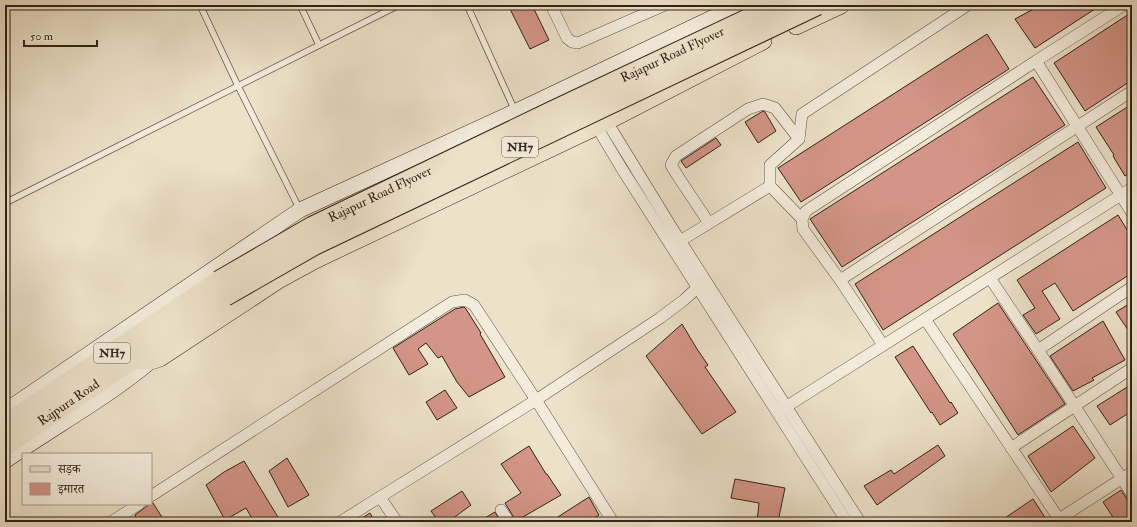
<svg xmlns="http://www.w3.org/2000/svg" width="1137" height="527" viewBox="0 0 1137 527" font-family="'IM FELL Double Pica','Noto Serif Devanagari',serif">
<style>
.building{fill:#d39587;stroke:#312218}
.lines{fill:none;stroke-linecap:round;stroke-linejoin:round}
.lane-casing{stroke:#605244;stroke-width:7}
.street-casing{stroke:#605244;stroke-width:12}
.secondary-casing{stroke:#312218;stroke-width:16}
.primary-casing{stroke:#312218;stroke-width:18}
.highway-casing{stroke:#312218;stroke-width:22}
.lane{stroke:#f3ecdc;stroke-width:5.5}
.street{stroke:#f3ecdc;stroke-width:11}
.secondary{stroke:#f3ecdc;stroke-width:15}
.primary{stroke:#ece1c9;stroke-width:17}
.highway{stroke:#ece1c9;stroke-width:20}
.highway-bridge-casing{stroke:#312218;stroke-width:22;stroke-linecap:butt}
.highway-bridge{stroke:#ece1c9;stroke-width:20}
.labels{text-anchor:middle;dominant-baseline:central;stroke-width:3.5;stroke-linejoin:round;paint-order:stroke}
.shield{fill:#f3ecdc;stroke:#6b5f53;stroke-width:1}
.shield-label{font-size:12px;font-weight:bold;fill:#312218}
.street-label{font-size:13px;fill:#312218;stroke:#f3ecdc}
</style>
<rect width="100%" height="100%" fill="#ece1c9"/>
<filter id="stains"><feTurbulence type="fractalNoise" baseFrequency=".005" numOctaves="4"/><feColorMatrix values="0 0 0 0 .2 0 0 0 0 .09 0 0 0 0 .02 0 0 0 .5 -.17"/></filter>
<radialGradient id="worn" r=".72"><stop offset=".6" stop-color="#630" stop-opacity="0"/><stop offset="1" stop-color="#630" stop-opacity=".3"/></radialGradient>
<g class="building">
<path d="M508,5H532L549,40L530,49Z"/>
<path d="M1041,5H1101L1035,48L1015,19Z"/>
<path d="M1132,12V80L1085,111L1054,63Z"/>
<path d="M987,34L1009,69L801,202L778,168Z"/>
<path d="M1033,77L1065,125L842,267L810,219Z"/>
<path d="M1132,104V171L1125,176L1113,156L1114,155L1096,127Z"/>
<path d="M763,111L765,112L776,131L758,143L745,122Z"/>
<path d="M716,138L721,145L686,168L681,161Z"/>
<path d="M1078,142L1106,188L883,330L855,284Z"/>
<path d="M1118,215L1132,238V273L1073,311L1055,283L1042,291L1060,319L1036,334L1023,315L1035,308L1017,280Z"/>
<path d="M1132,302V336L1116,312Z"/>
<path d="M998,303L1065,404L1018,435L953,334Z"/>
<path d="M464,307L466,309L481,333L480,334L505,377L469,397L457,382L442,356L438,358L426,343L418,349L428,364L409,375L393,348L455,309Z"/>
<path d="M1103,321L1125,360L1092,378L1094,380L1073,391L1050,356Z"/>
<path d="M682,324L697,349L708,365L705,367L736,412L702,434L646,356Z"/>
<path d="M913,346L950,403L951,402L958,413L940,425L932,412L931,413L895,357Z"/>
<path d="M1132,384V411L1110,425L1097,406Z"/>
<path d="M445,390L457,408L437,420L426,402Z"/>
<path d="M1073,426L1095,458L1051,492L1028,456Z"/>
<path d="M938,445L945,456L877,505L864,486L891,470L894,474Z"/>
<path d="M529,446L546,474H547L561,495L516,521L505,503L521,493L501,464Z"/>
<path d="M287,458L309,495L288,507L269,471Z"/>
<path d="M244,461L259,486L281,522H254L246,508L225,520L206,485L224,472Z"/>
<path d="M735,479L785,488L778,522H757L759,503L731,498Z"/>
<path d="M1121,490L1132,507V522H1116L1103,502Z"/>
<path d="M462,491L471,505L448,522H439L431,511Z"/>
<path d="M589,497L599,515L588,522H550Z"/>
<path d="M1033,499L1048,522H999Z"/>
<path d="M151,503H153L165,522H138L135,515Z"/>
<path d="M495,512L501,522H478Z"/>
<path d="M370,513L375,522H356Z"/>
</g>
<g class="lines">
<defs>
<g id="lane">
<path d="M200,5L238,86L299,208"/>
<path d="M300,5L319,45"/>
<path d="M467,5L515,111"/>
<path d="M5,192L9,201"/>
<path d="M5,203L399,5"/>
</g>
<g id="street">
<path d="M551,5L567,38L572,42L578,43L665,5"/>
<path d="M1124,5L1036,61L1132,213"/>
<path d="M604,117L672,228L860,522"/>
<path d="M594,122L622,169L847,522"/>
<path d="M770,186L802,219"/>
<path d="M709,223L679,178L671,165L676,156L748,109L763,104L775,108L799,139"/>
<path d="M680,241L770,186V165L799,139L802,114L968,5"/>
<path d="M990,278L1038,350"/>
<path d="M840,280L803,229L802,219L806,211L1036,61"/>
<path d="M1132,287L1038,350L1132,494"/>
<path d="M925,319L1061,522"/>
<path d="M883,345L840,280L1132,91"/>
<path d="M781,410L1132,188"/>
<path d="M1011,448L1132,368"/>
<path d="M151,496L452,302L465,300L474,305L536,400L660,318L684,300L697,288"/>
<path d="M501,510L509,522"/>
<path d="M1059,519L1132,472"/>
<path d="M111,522L139,504"/>
<path d="M340,522L380,497"/>
<path d="M397,522L380,497L536,400L613,522"/>
</g>
<g id="secondary">
<path d="M5,411L300,210L525,107L739,5"/>
<path d="M5,461C53,427 106,399 151,361"/>
</g>
<g id="primary">
<path d="M796,26L841,5"/>
<path d="M133,359C143,362 150,362 160,358L280,279L315,260L606,122L763,41"/>
</g>
<g id="highway">
<path d="M5,425L219,281"/>
<path id="s1" d="M5,446L225,296"/>
</g>
</defs>
<use href="#lane" class="lane-casing"/>
<use href="#street" class="street-casing"/>
<use href="#secondary" class="secondary-casing"/>
<use href="#primary" class="primary-casing"/>
<use href="#highway" class="highway-casing"/>
<use href="#lane" class="lane"/>
<use href="#street" class="street"/>
<use href="#secondary" class="secondary"/>
<use href="#primary" class="primary"/>
<use href="#highway" class="highway"/>
<defs>
<g id="highway-bridge">
<path id="s2" d="M219,281L312,227L551,112L778,5"/>
<path d="M225,296L314,245L817,5"/>
</g>
</defs>
<use href="#highway-bridge" class="highway-bridge-casing"/>
<use href="#highway-bridge" class="highway-bridge"/>
</g>
<g class="labels">
<g class="shield">
<rect x="502" y="137" width="36" height="20" rx="3"/>
<rect x="94" y="343" width="36" height="20" rx="3"/>
</g>
<g class="shield-label">
<text x="520" y="147">NH7</text>
<text x="112" y="353">NH7</text>
</g>
<g class="street-label">
<text stroke="none"><textPath href="#s2" startOffset="507">Rajapur Road Flyover</textPath></text>
<text stroke="none"><textPath href="#s2" startOffset="183">Rajapur Road Flyover</textPath></text>
<text stroke="none"><textPath href="#s1" startOffset="77">Rajpura Road</textPath></text>
</g>
</g>
<rect width="1137" height="527" fill="none" stroke="#ece1c9" stroke-width="20"/>
<rect x="6" y="6" width="1125" height="515" fill="none" stroke="#312218" stroke-width="2"/>
<rect x="10" y="10" width="1117" height="507" fill="none" stroke="#312218"/>
<rect x="22" y="453" width="130" height="52" fill="#f3ecdc" stroke="#a59b8e"/>
<rect x="30" y="466" width="20" height="6" fill="#ece1c9" stroke="#a59b8e"/>
<text x="58" y="473" font-size="12" fill="#312218">सड़क</text>
<rect x="30" y="483" width="20" height="12" fill="#d39587" stroke="#a59b8e"/>
<text x="58" y="493" font-size="12" fill="#312218">इमारत</text>
<path d="M24 40v6h73v-6" fill="none" stroke="#312218" stroke-width="2"/>
<text x="30" y="40" font-size="12" fill="#312218" stroke="#f3ecdc" stroke-width="3" paint-order="stroke">50 m</text>
<rect width="100%" height="100%" filter="url(#stains)"/>
<rect width="100%" height="100%" fill="url(#worn)"/>
</svg>
